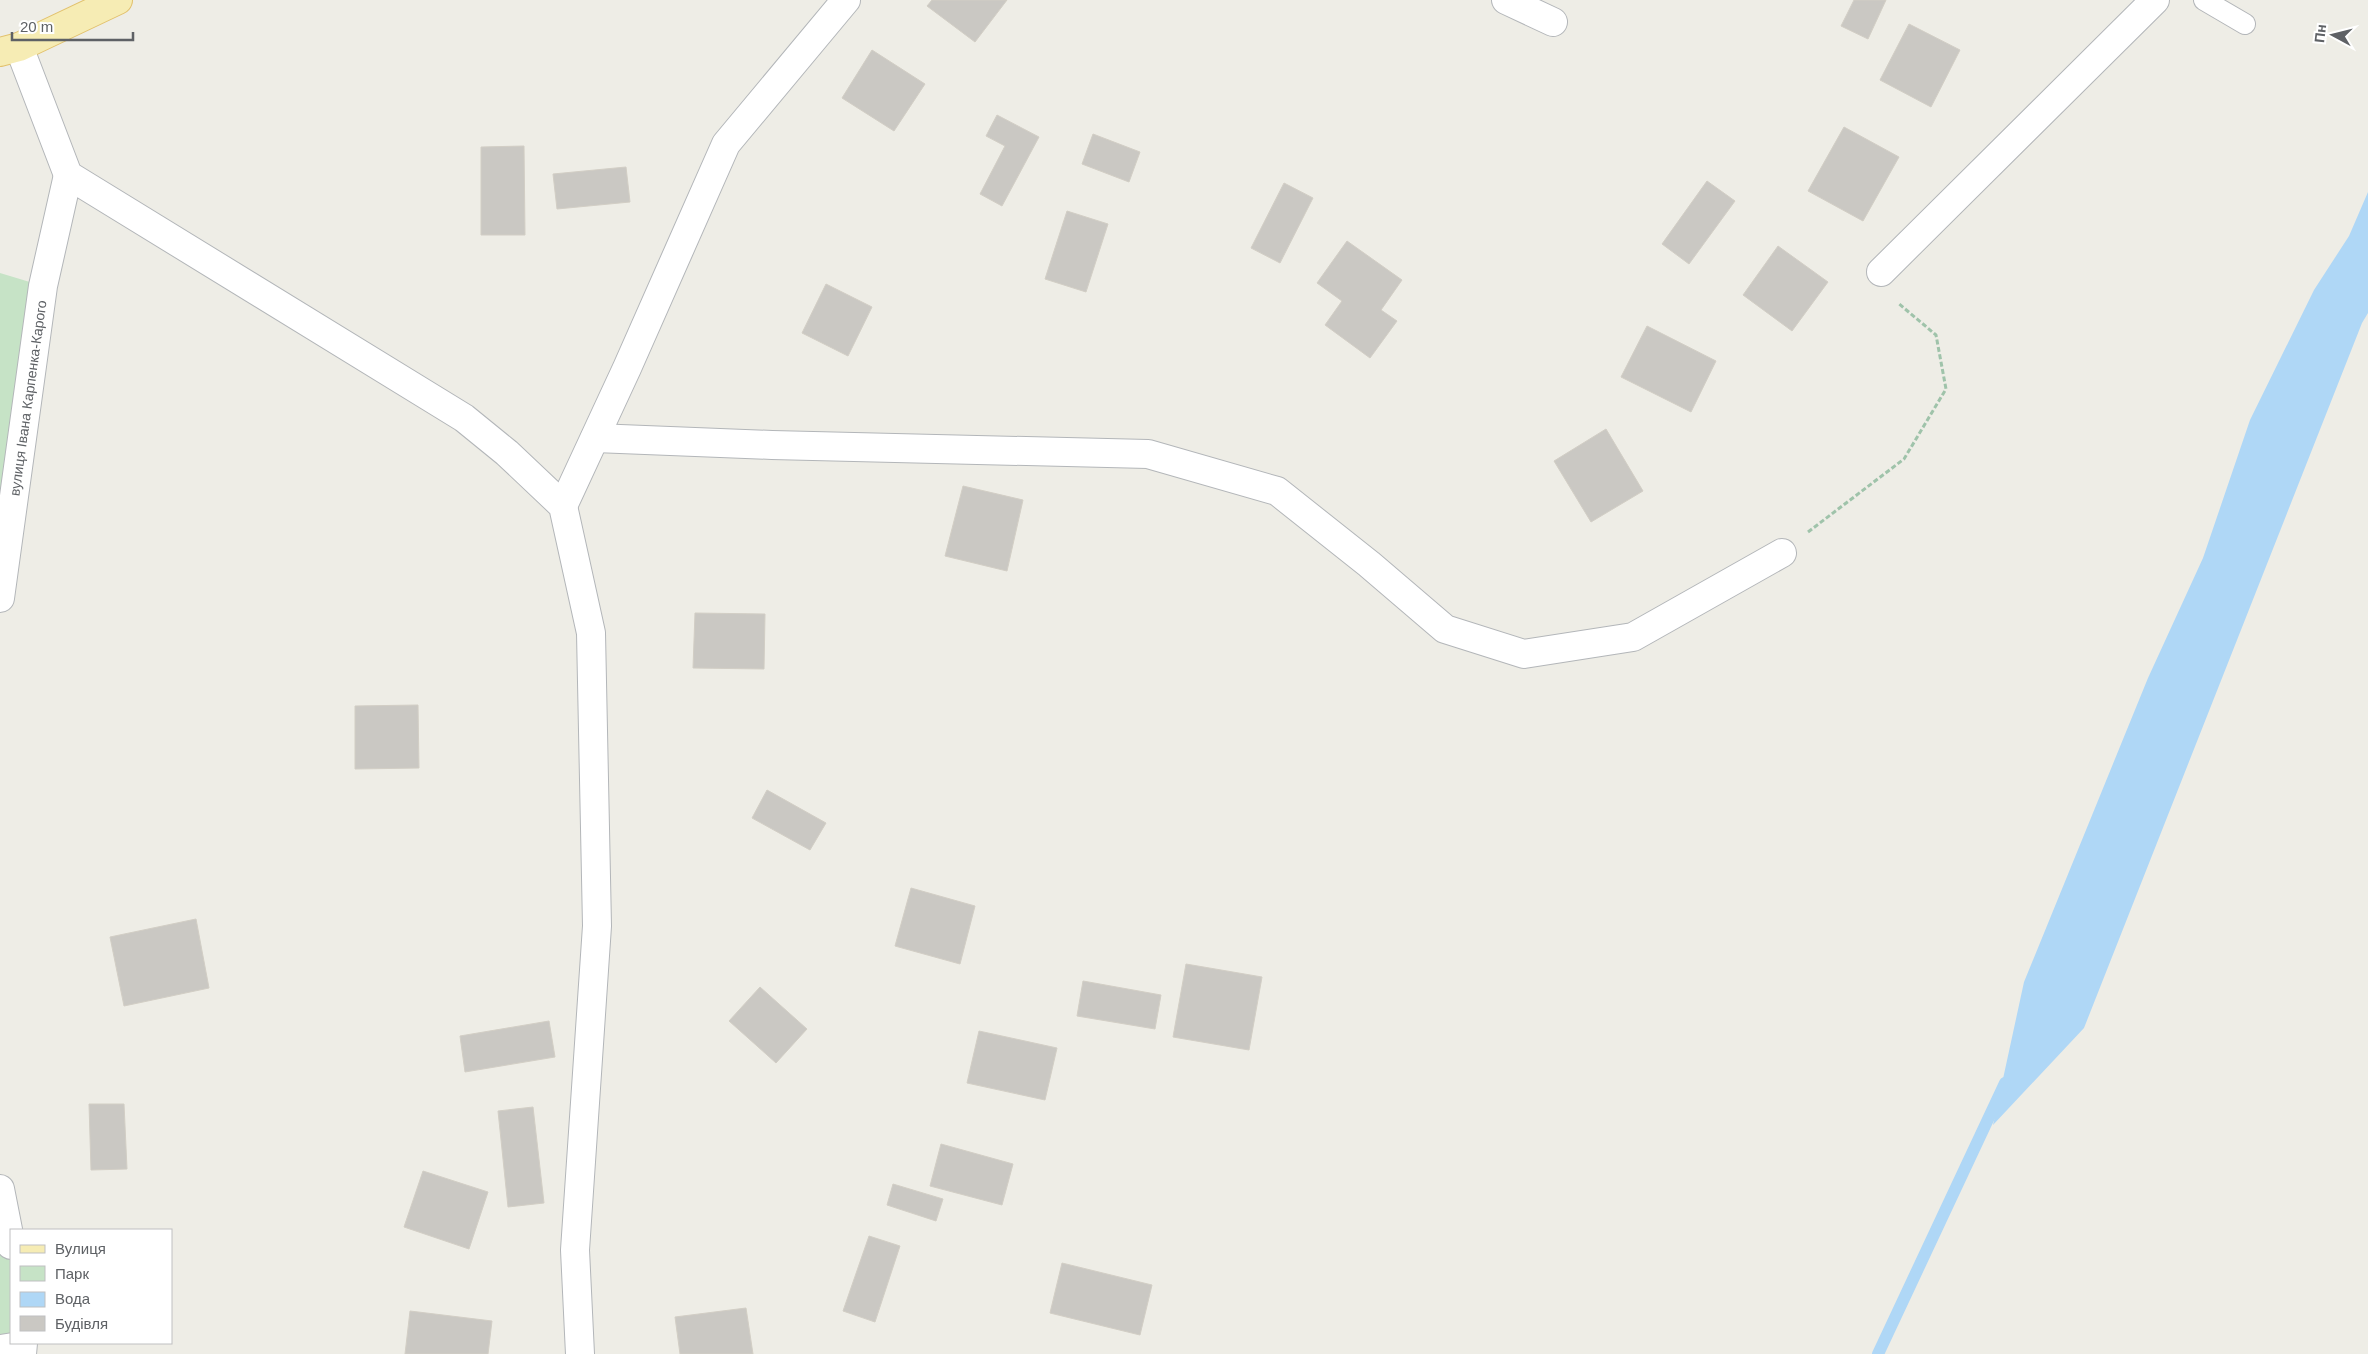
<svg xmlns="http://www.w3.org/2000/svg" width="2368" height="1354" viewBox="0 0 2368 1354" font-family="Helvetica,sans-serif">
<style>
.green{fill:#c6e3c6}
.water{fill:#afd7f6}
.lines{fill:none;stroke-linecap:round;stroke-linejoin:round}
.stream{stroke:#afd7f6;stroke-width:12}
.building{fill:#cac8c3;stroke:#d2cec5}
.lane-casing{stroke:#b3b6b9;stroke-width:22}
.street-casing{stroke:#b3b6b9;stroke-width:30}
.primary-casing{stroke:#e2c16c;stroke-width:30}
.path{stroke:#9fc3aa;stroke-width:3;stroke-dasharray:5 2.5;stroke-linecap:butt}
.lane{stroke:#fff;stroke-width:20}
.street{stroke:#fff;stroke-width:28}
.primary{stroke:#f6ecb4;stroke-width:28}
.labels{text-anchor:middle;dominant-baseline:central;stroke-width:4.5;stroke-linejoin:round;paint-order:stroke}
.street-label{font-size:14px;fill:#5e6165;stroke:#fff}
</style>
<rect width="100%" height="100%" fill="#eeede6"/>
<g class="green">
<path d="M0,273L43,286L0,598Z"/>
<path d="M0,1189L11,1245V1343L22,1354H0Z"/>
</g>
<path class="water" d="M2368,192V313L2362,323L2084,1028L1993,1125L2024,982L2148,678L2203,558L2250,420L2314,290L2349,236Z"/>
<g class="lines">
<path class="stream" d="M1878,1354L2005,1083"/>
</g>
<g class="building">
<path d="M932,0H1007L975,42L927,6Z"/>
<path d="M1854,0H1886L1868,39L1841,26Z"/>
<path d="M1909,24L1960,50L1931,107L1880,80Z"/>
<path d="M872,50L925,84L894,131L842,98Z"/>
<path d="M997,115L1039,137L1002,206L980,194L1005,146L986,136Z"/>
<path d="M1844,127L1899,157L1863,221L1808,191Z"/>
<path d="M1093,134L1140,152L1129,182L1082,164Z"/>
<path d="M524,146L525,235H481V147Z"/>
<path d="M626,167L630,202L557,209L553,174Z"/>
<path d="M1707,181L1735,201L1689,264L1662,244Z"/>
<path d="M1284,183L1313,198L1280,263L1251,248Z"/>
<path d="M1067,211L1108,224L1086,292L1045,279Z"/>
<path d="M1347,241L1402,280L1381,310L1397,321L1370,358L1325,325L1342,301L1317,283Z"/>
<path d="M1778,246L1828,282L1792,331L1743,295Z"/>
<path d="M826,284L872,307L848,356L802,333Z"/>
<path d="M1647,326L1716,361L1691,412L1621,377Z"/>
<path d="M1606,429L1643,491L1591,522L1554,461Z"/>
<path d="M963,486L1023,500L1007,571L945,556Z"/>
<path d="M695,613L765,614L764,669L693,668Z"/>
<path d="M418,705L419,768L355,769V706Z"/>
<path d="M767,790L826,823L810,850L752,818Z"/>
<path d="M911,888L975,906L960,964L895,946Z"/>
<path d="M196,919L209,988L124,1006L110,937Z"/>
<path d="M1186,964L1262,977L1249,1050L1173,1037Z"/>
<path d="M1083,981L1161,995L1155,1029L1077,1016Z"/>
<path d="M760,987L807,1029L776,1063L729,1021Z"/>
<path d="M549,1021L555,1057L465,1072L460,1036Z"/>
<path d="M979,1031L1057,1048L1045,1100L967,1083Z"/>
<path d="M89,1104H124L127,1169L91,1170Z"/>
<path d="M533,1107L544,1203L508,1207L498,1111Z"/>
<path d="M941,1144L1013,1164L1002,1205L930,1186Z"/>
<path d="M423,1171L488,1192L469,1249L404,1227Z"/>
<path d="M893,1184L943,1199L936,1221L887,1205Z"/>
<path d="M869,1236L900,1246L875,1322L843,1311Z"/>
<path d="M1062,1263L1152,1285L1140,1335L1050,1313Z"/>
<path d="M746,1308L753,1354H680L675,1317Z"/>
<path d="M410,1311L492,1321L488,1354H405Z"/>
</g>
<g class="lines">
<defs>
<g id="lane">
<path d="M2204,0L2245,24"/>
<path d="M0,1345L14,1343"/>
</g>
<g id="street">
<path d="M1506,0L1553,22"/>
<path d="M19,47L68,175L464,418L507,453L563,506L591,633L597,926L575,1250L580,1354"/>
<path d="M1881,272L2155,0"/>
<path d="M595,438L772,445L1148,454L1277,491L1369,564L1445,629L1524,654L1633,637L1782,553"/>
<path d="M563,506L627,368L726,144L846,0"/>
<path d="M0,598L43,286L68,175"/>
<path d="M0,1189L11,1245"/>
<path d="M22,1354L23,1343"/>
</g>
<path id="primary" d="M0,52L19,47L118,0"/>
</defs>
<use href="#lane" class="lane-casing"/>
<use href="#street" class="street-casing"/>
<use href="#primary" class="primary-casing"/>
<path class="path" d="M1808,532L1904,459L1946,389L1936,335L1898,303"/>
<use href="#lane" class="lane"/>
<use href="#street" class="street"/>
<use href="#primary" class="primary"/>
</g>
<g class="labels">
<g class="street-label">
<text transform="translate(28 398) rotate(-82)">вулиця Івана Карпенка-Карого</text>
</g>
</g>
<rect x="10" y="1229" width="162" height="115" fill="#ffffff" stroke="#bfc0c1"/>
<rect x="20" y="1245" width="25" height="8" fill="#f6ecb4" stroke="#bfc0c1"/>
<text x="55" y="1254" font-size="15" fill="#5e6165">Вулиця</text>
<rect x="20" y="1266" width="25" height="15" fill="#c6e3c6" stroke="#bfc0c1"/>
<text x="55" y="1279" font-size="15" fill="#5e6165">Парк</text>
<rect x="20" y="1292" width="25" height="15" fill="#afd7f6" stroke="#bfc0c1"/>
<text x="55" y="1304" font-size="15" fill="#5e6165">Вода</text>
<rect x="20" y="1316" width="25" height="15" fill="#cac8c3" stroke="#bfc0c1"/>
<text x="55" y="1329" font-size="15" fill="#5e6165">Будівля</text>
<g transform="translate(2333 35) rotate(277)" stroke="#ffffff" stroke-width="4" paint-order="stroke">
<path d="M0-4L9 19L0 12L-9 19Z" fill="#5e6165"/>
<text y="-8" font-size="14" font-weight="bold" text-anchor="middle" fill="#5e6165">Пн</text>
</g>
<path d="M12 32v8h121v-8" fill="none" stroke="#5e6165" stroke-width="2.5"/>
<text x="20" y="32" font-size="15" fill="#5e6165" stroke="#ffffff" stroke-width="4" paint-order="stroke">20 m</text>
</svg>
